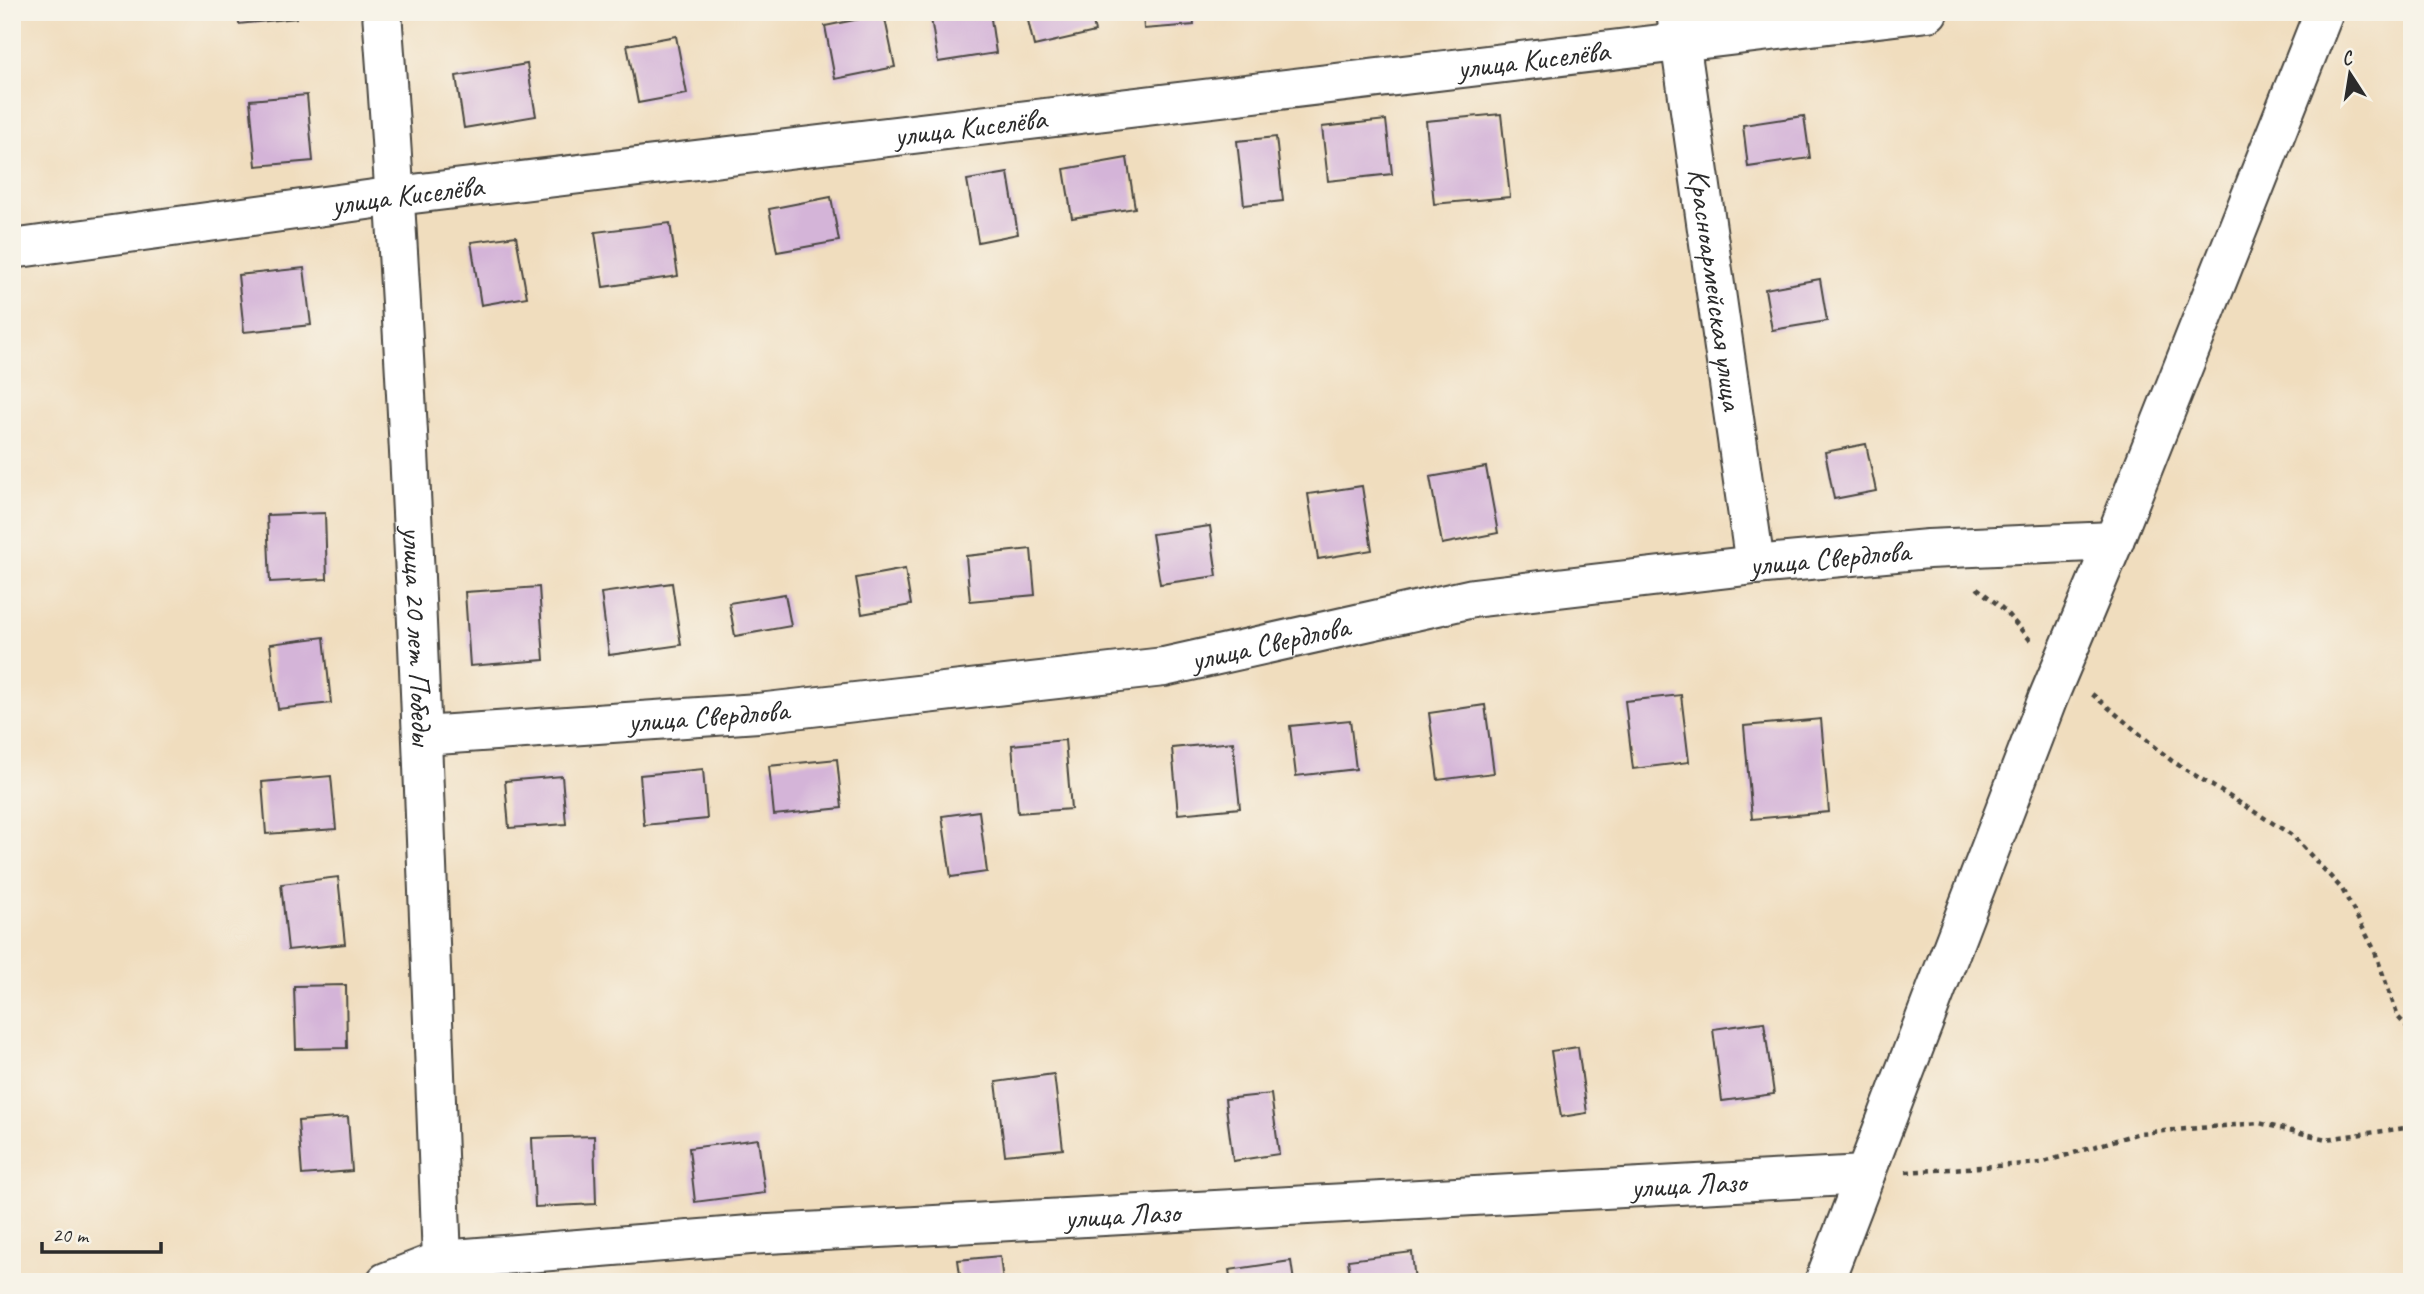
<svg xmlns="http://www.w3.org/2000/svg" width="2424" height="1294" viewBox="0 0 2424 1294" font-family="Caveat,sans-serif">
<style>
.building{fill:#d4b4d8}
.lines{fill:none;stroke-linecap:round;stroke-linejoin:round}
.minor-casing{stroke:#494641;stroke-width:42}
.path{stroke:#494641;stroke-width:4.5;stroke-dasharray:5 5;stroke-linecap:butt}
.minor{stroke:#fff;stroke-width:38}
.labels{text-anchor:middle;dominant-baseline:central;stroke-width:7;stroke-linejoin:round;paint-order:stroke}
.street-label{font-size:30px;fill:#2b2b2b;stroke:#f7f3e8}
</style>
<rect width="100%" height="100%" fill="#f7f3e8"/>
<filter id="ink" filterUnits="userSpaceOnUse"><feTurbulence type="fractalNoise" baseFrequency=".0143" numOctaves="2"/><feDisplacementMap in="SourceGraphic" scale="14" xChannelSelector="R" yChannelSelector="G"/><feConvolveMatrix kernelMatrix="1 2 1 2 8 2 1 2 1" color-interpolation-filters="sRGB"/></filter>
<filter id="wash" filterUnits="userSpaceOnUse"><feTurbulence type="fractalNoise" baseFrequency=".00686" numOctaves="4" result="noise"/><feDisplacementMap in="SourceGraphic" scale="28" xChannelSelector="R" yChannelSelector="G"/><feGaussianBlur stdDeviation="1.57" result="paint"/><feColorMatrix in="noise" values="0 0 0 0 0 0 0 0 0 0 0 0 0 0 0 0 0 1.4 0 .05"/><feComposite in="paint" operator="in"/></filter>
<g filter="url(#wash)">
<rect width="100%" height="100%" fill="#f0ddbe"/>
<g id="blocks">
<g class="building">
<path d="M238,12H296V18L239,24Z"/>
<path d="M930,12H990L996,53L938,62Z"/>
<path d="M1026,12H1091L1095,32L1034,46Z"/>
<path d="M1143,12H1193L1194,25L1144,29Z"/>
<path d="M1240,12H1266V14L1241,18Z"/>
<path d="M884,14L895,67L835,79L825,26Z"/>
<path d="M676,36L687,94L638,103L627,45Z"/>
<path d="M527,64L536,116L464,128L456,76Z"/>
<path d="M307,95L313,161L256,166L250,100Z"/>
<path d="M1501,114L1510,197L1434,204L1426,121Z"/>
<path d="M1804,116L1810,158L1748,167L1743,125Z"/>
<path d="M1386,120L1392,174L1328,181L1322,127Z"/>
<path d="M1276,137L1283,201L1244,205L1237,141Z"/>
<path d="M1127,158L1135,208L1072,218L1064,169Z"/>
<path d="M1008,173L1018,234L978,242L967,180Z"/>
<path d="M831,197L839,241L777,252L769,209Z"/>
<path d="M670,223L678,276L603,287L595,232Z"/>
<path d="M516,236L527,297L481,305L471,242Z"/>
<path d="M304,268L311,325L244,332L238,275Z"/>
<path d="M1820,279L1827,321L1772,330L1765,289Z"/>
<path d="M1866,444L1876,491L1834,499L1825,452Z"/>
<path d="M1486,467L1498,533L1442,544L1430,477Z"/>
<path d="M1362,486L1372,550L1318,559L1308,494Z"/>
<path d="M325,513L327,579L270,582L267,515Z"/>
<path d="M1210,526L1217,576L1160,584L1152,534Z"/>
<path d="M1031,549L1035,595L970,601L966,556Z"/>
<path d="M905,569L911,605L862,614L856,578Z"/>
<path d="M672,583L681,645L609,655L601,593Z"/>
<path d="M539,587L544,660L470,666L465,592Z"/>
<path d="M785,594L791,626L735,636L729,603Z"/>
<path d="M324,637L331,703L278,709L270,644Z"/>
<path d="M1681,695L1689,762L1633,769L1625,701Z"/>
<path d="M1485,705L1494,773L1438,780L1429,713Z"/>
<path d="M1821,719L1829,812L1752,819L1744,726Z"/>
<path d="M1350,720L1356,769L1296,776L1290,726Z"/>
<path d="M1065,740L1071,809L1018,813L1012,745Z"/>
<path d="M1233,742L1240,808L1178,814L1172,748Z"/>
<path d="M837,759L842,808L774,815L769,766Z"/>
<path d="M703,769L707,819L644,825L640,775Z"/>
<path d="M331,776L336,829L266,834L262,782Z"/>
<path d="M562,776L566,824L509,828L505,781Z"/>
<path d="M979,811L987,872L951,877L942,816Z"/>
<path d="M338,877L345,944L288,950L281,884Z"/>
<path d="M346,985L347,1048L296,1049L294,986Z"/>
<path d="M1764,1022L1774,1094L1722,1101L1713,1029Z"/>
<path d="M1578,1047L1587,1113L1561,1117L1551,1051Z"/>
<path d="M1054,1074L1063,1149L1005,1155L996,1082Z"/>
<path d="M1271,1094L1279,1154L1233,1161L1225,1099Z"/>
<path d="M348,1117L352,1171L302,1175L298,1121Z"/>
<path d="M594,1136L596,1204L535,1207L532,1138Z"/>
<path d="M758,1139L765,1193L695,1202L689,1148Z"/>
<path d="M1412,1252L1415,1282H1351L1348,1260Z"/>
<path d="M1000,1256L1003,1282H961L958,1260Z"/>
<path d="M1291,1261L1294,1282H1231L1229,1270Z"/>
</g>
</g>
</g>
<g filter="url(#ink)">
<use href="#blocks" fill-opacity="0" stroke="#494641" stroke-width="2"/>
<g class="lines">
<defs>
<g id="minor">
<path id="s1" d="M382,12C413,427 426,844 442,1260"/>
<path id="s2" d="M1676,12L1755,565"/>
<path id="s3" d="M12,249L396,196L1928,12"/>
<path id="s4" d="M422,736L758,713L1164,667L1473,598L1755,565L1928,549L2114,541"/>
<path id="s5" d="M386,1282L442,1260L750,1235L1865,1175"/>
<path d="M1824,1282L2048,698L2114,541L2324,12"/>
</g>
</defs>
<use href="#minor" class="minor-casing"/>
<g class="path">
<path d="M1977,588L2002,608L2030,640"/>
<path d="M2092,694L2172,761L2292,835L2342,889L2374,949L2398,1017L2412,1032"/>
<path d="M1906,1172L2041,1163L2139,1133L2259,1123L2326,1139L2412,1127"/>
</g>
<use href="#minor" class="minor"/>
</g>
</g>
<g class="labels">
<g class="street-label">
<text stroke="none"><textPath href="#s3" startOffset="1533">улица Киселёва</textPath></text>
<text stroke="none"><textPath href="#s3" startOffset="966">улица Киселёва</textPath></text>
<text stroke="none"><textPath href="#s3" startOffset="399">улица Киселёва</textPath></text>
<text stroke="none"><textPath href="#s2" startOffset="280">Красноармейская улица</textPath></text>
<text stroke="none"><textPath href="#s4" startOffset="1421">улица Свердлова</textPath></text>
<text stroke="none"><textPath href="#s1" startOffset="625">улица 20 лет Победы</textPath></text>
<text stroke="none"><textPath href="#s4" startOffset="854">улица Свердлова</textPath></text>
<text stroke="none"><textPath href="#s4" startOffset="287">улица Свердлова</textPath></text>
<text stroke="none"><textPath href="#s5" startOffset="1309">улица Лазо</textPath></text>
<text stroke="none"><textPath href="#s5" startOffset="742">улица Лазо</textPath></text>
</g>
</g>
<rect width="2424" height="1294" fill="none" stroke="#f7f3e8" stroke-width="42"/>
<g transform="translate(2350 74) rotate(348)" stroke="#f7f3e8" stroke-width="5" paint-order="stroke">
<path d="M0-5L12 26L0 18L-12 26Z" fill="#2b2b2b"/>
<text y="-10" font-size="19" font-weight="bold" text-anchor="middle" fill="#2b2b2b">С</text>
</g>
<path d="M42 1242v10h119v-10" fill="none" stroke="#2b2b2b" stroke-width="3.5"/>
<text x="52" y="1242" font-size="21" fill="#2b2b2b" stroke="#f7f3e8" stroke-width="5" paint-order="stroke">20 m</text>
</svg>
